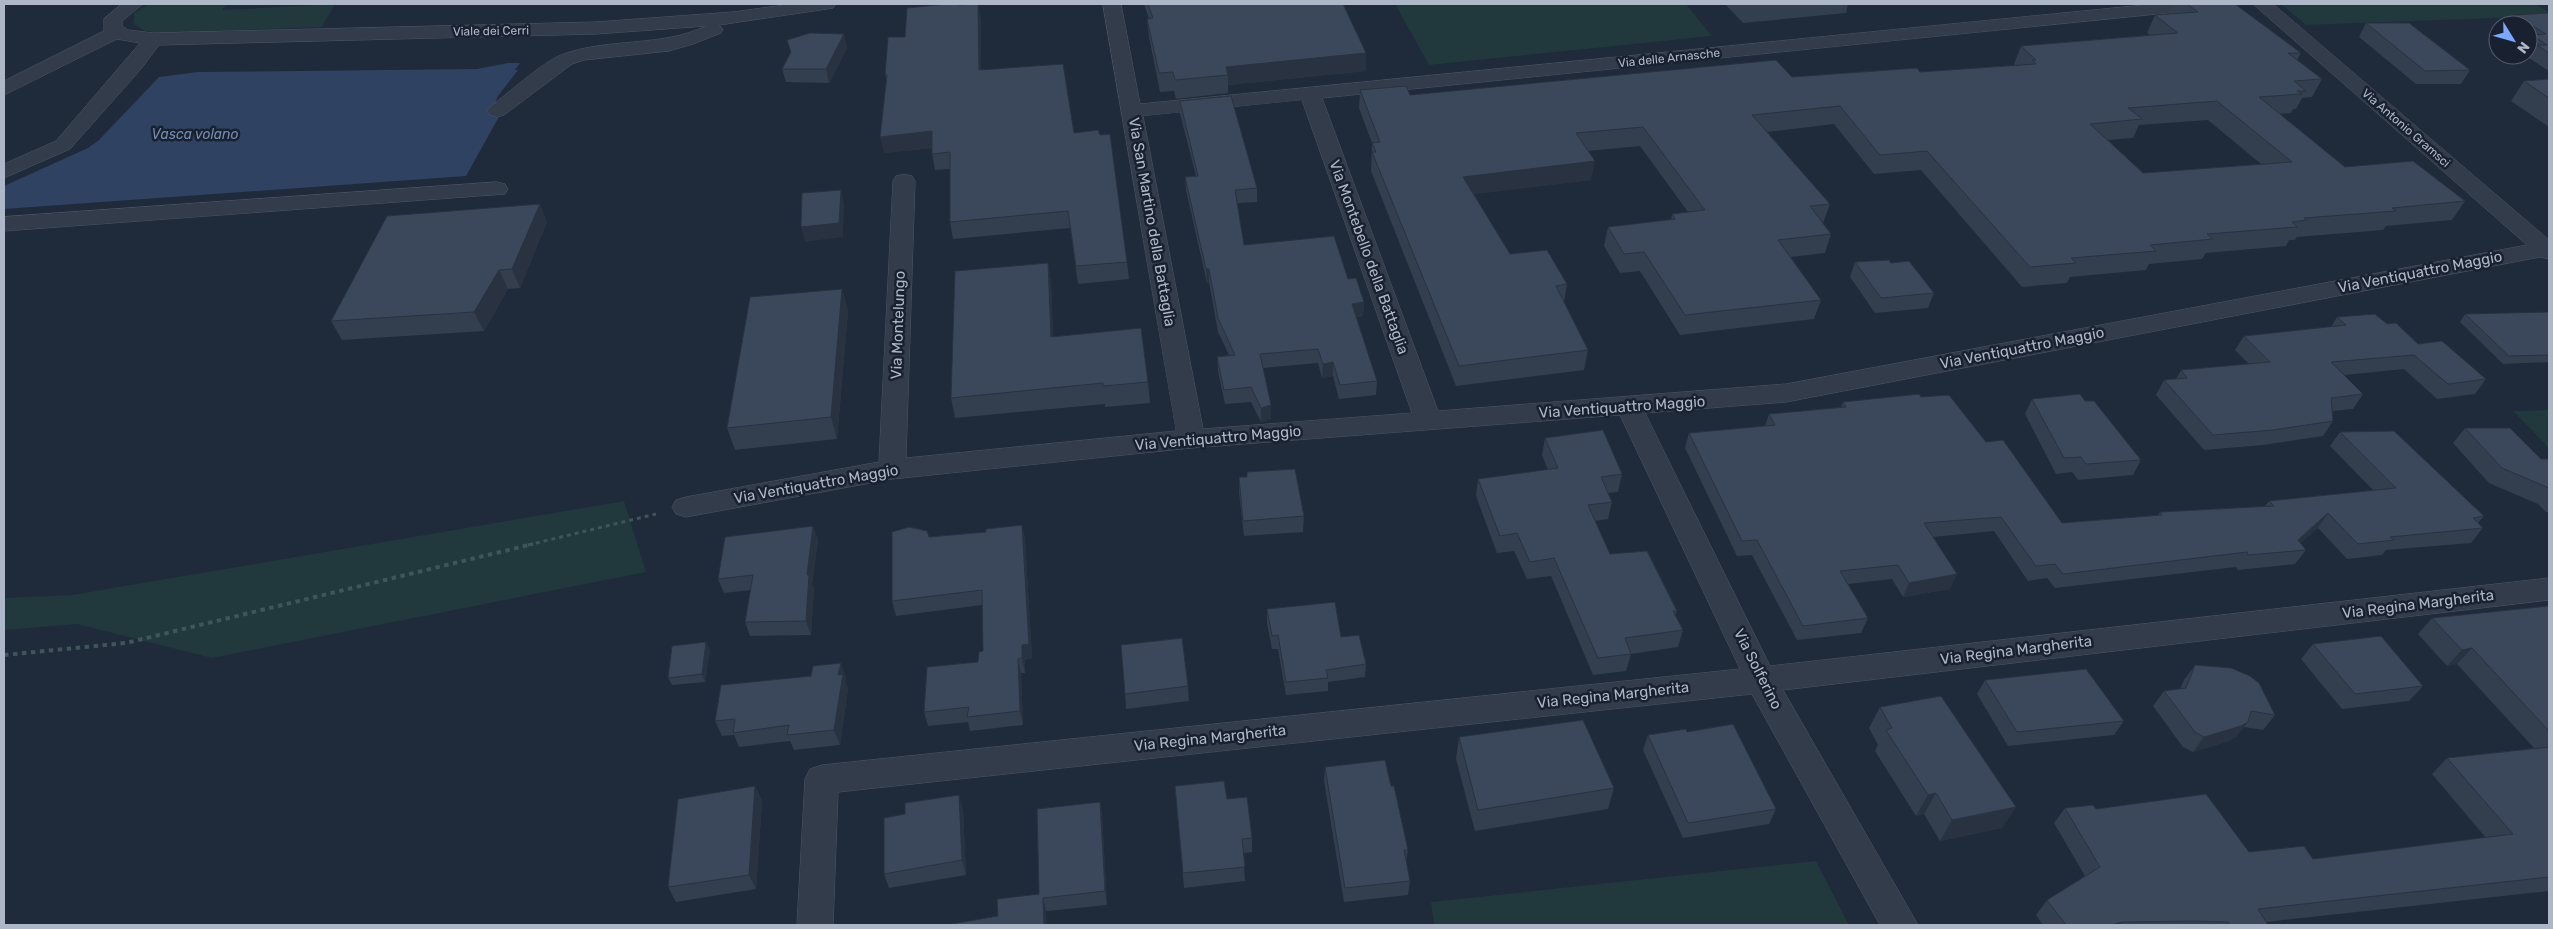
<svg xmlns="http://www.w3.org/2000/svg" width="2553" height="929" viewBox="0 0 2553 929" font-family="Rubik,sans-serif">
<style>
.green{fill:#21383c}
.water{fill:#304262}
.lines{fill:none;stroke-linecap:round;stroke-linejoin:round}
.minor-casing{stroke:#4e5766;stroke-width:1}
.path-far1{stroke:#3f5559;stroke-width:3;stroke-dasharray:4 4;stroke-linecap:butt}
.path{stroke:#3f5559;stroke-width:4;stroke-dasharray:4.5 4.5;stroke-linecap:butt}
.minor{fill:#333c4b;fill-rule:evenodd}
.wall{fill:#333e4e;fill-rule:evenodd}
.shaded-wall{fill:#293240}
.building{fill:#3b485b;stroke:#293240;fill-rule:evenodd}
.labels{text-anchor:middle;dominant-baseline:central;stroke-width:5;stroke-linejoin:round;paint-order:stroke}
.far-street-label{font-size:12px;fill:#aeb7c8;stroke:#192130}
.far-water-label{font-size:14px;font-style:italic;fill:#748bb2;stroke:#192130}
.street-label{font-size:15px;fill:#aeb7c8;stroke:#192130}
</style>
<rect width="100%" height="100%" fill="#1f2a3b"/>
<g class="green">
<path d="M149,4H227L222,10L335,4L322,27L166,33L145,31L134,24V13Z"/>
<path d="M1395,4H1686L1712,36L1429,65Z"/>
<path d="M2281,4H2535L2549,12V16L2306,25Z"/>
<path d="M2549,410V448L2513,411Z"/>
<path d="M624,501L646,572L212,658L77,624L4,630V598L72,595Z"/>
<path d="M1816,861L1849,925H1434L1431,902Z"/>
</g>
<path class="water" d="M508,63H520L515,70H518L498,96L493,109L501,113L466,176L4,209V186L88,148L99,140L159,77L198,72L477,69Z"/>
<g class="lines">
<defs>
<g id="minor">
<path d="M122,4H143L122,21V26L128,30L153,33L596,22L733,12L792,4H836L833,8L827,9L719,25L723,29L721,33L693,44L669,51L584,60L572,64L504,115L497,117L490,115L487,111L490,107C507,94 543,62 561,55C609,37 659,48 706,26L596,34L159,45L141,69L70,149L4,178V164L56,141L140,43L117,39L4,95V81L104,31V19Z"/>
<path d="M1103,4H1121L1140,104L2154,4H2216L2213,8L2207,9L1322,98L1438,411L1786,384L2527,245L2253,4H2273L2549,240V259L2540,257L1786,402L1645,413L1770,666L2549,578V600L1783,690L1918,925H1880L1752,694L838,792L833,925H797L805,779L810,769L822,765L1740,669L1620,415L1191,448L892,479L686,517L676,514L672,507L676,500L686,497L879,462L893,181L896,176L904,174L912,176L915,181L906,458L1176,431ZM1302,100L1412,413L1203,429L1143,116Z"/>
<path d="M497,182L505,184L508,189L505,194L4,231V217Z"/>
</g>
</defs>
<use href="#minor" class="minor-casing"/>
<path class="path-far1" d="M528,545L656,514"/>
<path class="path" d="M4,655L126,643L533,544"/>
<use href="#minor" class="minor"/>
</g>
<g class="wall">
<path d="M1144,4H1343L1366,53V71L1228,85V93L1176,99L1174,91L1160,92L1149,37L1147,19H1149Z"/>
<path d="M1725,4H1848L1846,13L1743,23Z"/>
<path d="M2174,4H2235L2301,53L2297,60L2322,79L2312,97L2302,98L2296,109H2293L2291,113L2279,114L2345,167L2465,201L2452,220L2386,226L2383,230L2297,237L2295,240H2289L2286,246L2206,253L2202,259L2149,264L2146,270L2070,277L2067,283L2022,287L1921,170L1874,174L1834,124L1767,132L1830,204L1823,223L1831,234L1825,253L1791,257L1821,300L1814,319L1680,335L1640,271L1620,273L1604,246L1608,227L1671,220L1672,214L1688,212L1640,146L1588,151L1591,180L1474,194L1510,254L1567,284L1564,302L1588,350L1584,370L1456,386L1371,171L1372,143L1359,108L1360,90L1410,95L1920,72L2015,65L2014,64L2021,46L2150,35L2147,33L2155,15L2169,14ZM2208,120L2261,164L2143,173L2108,140L2133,138L2139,125Z"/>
<path d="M958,5L981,19V70L1074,133L1127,262L1129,279L1078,284L1070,228L953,239L950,222V169L935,170L932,154V148L884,153L887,81L885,75L905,37Z"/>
<path d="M2549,13V71L2529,58L2532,53L2528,50V25H2509L2515,15Z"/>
<path d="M2366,23L2470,70L2461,84H2416L2359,37Z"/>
<path d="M844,34L847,48L829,83L786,82L782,69L791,53L787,40Z"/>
<path d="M2549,79V127L2511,101L2524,81Z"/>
<path d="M1180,101L1257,188V202L1237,203L1244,245L1348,279L1364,302L1363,316L1356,317L1377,381L1376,395L1339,399L1333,376L1322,378L1318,363L1263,368L1271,405V419L1261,422L1251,402L1225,404L1218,371L1217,357L1229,355L1218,332L1209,282L1207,283L1186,190L1185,177L1196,176L1180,114Z"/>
<path d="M547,222L520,288L508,289L484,331L342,340L331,321Z"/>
<path d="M1855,262L1891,263L1934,293L1928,308L1875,313L1850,277Z"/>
<path d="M1048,263L1051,283L1053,336L1148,382L1150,403L1105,407V404L955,418L951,398Z"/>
<path d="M842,289L848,311L837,439L735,450L727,428Z"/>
<path d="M2549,312V362L2503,364L2460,322L2465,314Z"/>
<path d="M2337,317L2387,324L2418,344L2486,379L2475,394L2437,399L2404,369L2344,375L2363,394L2353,409L2332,411L2333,421L2323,436L2263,445L2204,450L2156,395L2164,380L2176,379L2181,370L2249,364L2235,350L2244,336L2331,327Z"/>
<path d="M1921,397L1986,442L2062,523L2158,515L2160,512L2265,506L2269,501L2373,490L2330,446L2340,432L2484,516L2478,523L2483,528L2471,543L2386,550L2382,555L2347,559L2318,528L2300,543L2306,550L2295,564L2238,570L2236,567L2055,588L2047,578L2028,581L1994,531L1933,537L1950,589L1903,597L1892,579L1848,584L1868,618L1861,633L1797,640L1752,555L1737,556L1685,448L1689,433L1765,426L1769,414L1841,407L1843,402Z"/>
<path d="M2032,399L2085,401L2141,460L2133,475L2078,480L2072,472L2056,474L2025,414Z"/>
<path d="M2465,428L2541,459H2549V512H2546L2538,504L2489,483L2453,443Z"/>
<path d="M1545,438L1622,474L1618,492L1608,493L1612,502L1608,519L1595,521L1610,554L1677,611L1675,615L1683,630L1678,647L1631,654L1626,671L1593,675L1551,576L1527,579L1514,551L1497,553L1476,496L1478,479L1548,470L1542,455Z"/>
<path d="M1247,472L1304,516L1303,532L1244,536L1239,493V477H1247Z"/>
<path d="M1022,525L1025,540L1032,658L1025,660V673H1021L1023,725L970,731L968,722L928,726L924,712L978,662L983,651L982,605L896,616L892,601L929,537L986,532Z"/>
<path d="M813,526L818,540L812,584L814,588L811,635L750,636L745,622L751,590L724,593L718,579Z"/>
<path d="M2549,606V891L2266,922L2268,925H2043L2036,915L2047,900L2085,876L2054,823L2065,808L2096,809L2249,852L2313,859L2486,838L2432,774L2447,758L2534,748L2457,664L2447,666L2418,634L2432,618Z"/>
<path d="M1267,609L1341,637L1366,664L1365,677L1328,682V691L1286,695L1278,649H1272L1267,623Z"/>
<path d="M706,642L710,650L705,682L672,685L668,678Z"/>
<path d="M2313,644L2423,686L2409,701L2342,709L2301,659Z"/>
<path d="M2195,665L2275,715L2263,730L2244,727L2236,737L2229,741L2193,752L2183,747L2153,706L2164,691L2180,689L2184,680Z"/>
<path d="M846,678L845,681L848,689L840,745L794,750L790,741L739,747L734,735L722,736L715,721Z"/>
<path d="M1985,680L2124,721L2114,735L2008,746L1977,694Z"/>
<path d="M1188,686L1189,701L1126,709L1125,694Z"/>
<path d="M1880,707L2002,828L1940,841L1924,814L1916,816L1875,751L1878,745L1869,728Z"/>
<path d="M1687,732L1776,809L1769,824L1683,838L1643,750L1648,735Z"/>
<path d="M1459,737L1614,788L1608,809L1475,831L1456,759Z"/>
<path d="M1325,767L1391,786L1408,850L1406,863L1410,881L1408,895L1344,902L1324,781Z"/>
<path d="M755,786L762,801L756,889L676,902L668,887Z"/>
<path d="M1175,786L1227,799L1252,838V852L1243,853L1245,881L1184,888Z"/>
<path d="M1100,802L1102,815L1107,905L998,916L1039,894Z"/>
<path d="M963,809L966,875L889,888L884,874Z"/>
</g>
<g class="shaded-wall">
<path d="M978,4L981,19V86L979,70Z"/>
<path d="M844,34L847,48L829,83L826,69Z"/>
<path d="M1366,53V71L1228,85V75L1226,67Z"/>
<path d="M932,131L935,148L884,153L880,137Z"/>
<path d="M1595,161L1591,180L1461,196L1463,177Z"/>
<path d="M841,190L844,205L843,237L805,242L801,227Z"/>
<path d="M540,204L547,222L520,288L512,269Z"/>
<path d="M1048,263L1051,283L1054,357L1051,337Z"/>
<path d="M1206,269H1209V282L1207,283Z"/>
<path d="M499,270L508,289L484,331L474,312Z"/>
<path d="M842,289L848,311L837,439L831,417Z"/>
<path d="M1364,302L1363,316L1351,318L1352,304Z"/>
<path d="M1333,362V376L1322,378L1323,364Z"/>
<path d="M1271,405V419L1261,422V408Z"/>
<path d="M2328,513L2318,528L2292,551L2298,540Z"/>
<path d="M1022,525L1025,540L1032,658L1025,660V673L1022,658Z"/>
<path d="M813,526L818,540L812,584L814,588L811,635L806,621L807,575Z"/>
<path d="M1957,574L1950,589L1903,597L1909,583Z"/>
<path d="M706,642L710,650L705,682L702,674Z"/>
<path d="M2472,648L2457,664L2447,666L2462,650Z"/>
<path d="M1018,659L1021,673L1023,725L1020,711Z"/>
<path d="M841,663L846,678L845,681L848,689L840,745L834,730L838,675Z"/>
<path d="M2248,722L2236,737L2229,741L2193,752L2204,737Z"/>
<path d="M755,786L762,801L756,889L749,875Z"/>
<path d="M1936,793L1924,814L1916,816L1928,795Z"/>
<path d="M959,795L963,809L966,875L962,860Z"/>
<path d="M1100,802L1102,815L1107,905L1105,891Z"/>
<path d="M2016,807L2002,828L1940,841L1952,820Z"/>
<path d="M1043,898L1046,911L1047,925H1044Z"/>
<path d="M2122,922L2119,925H2111Z"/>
</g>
<g class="building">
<path d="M947,4H958V5L978,4L979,70L1063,64L1074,133L1098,130L1100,135L1110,134L1127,262L1076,266L1068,211L950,222V152L932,154V131L880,137L887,75H885L888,37H905L907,8Z"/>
<path d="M1148,4H1343L1366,53L1226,67L1228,75L1175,80L1173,72L1159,73L1147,19L1153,18Z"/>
<path d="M2187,4H2235L2301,53H2288L2322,79L2294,81L2306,91H2297L2302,94L2259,97L2345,167L2413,161L2465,201L2392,208L2396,211L2304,218L2307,220L2292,222L2297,227L2207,234L2213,239L2150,245L2156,251L2071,258L2076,263L2030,267L1927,151L1880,155L1840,106L1752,115L1830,204L1810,206L1831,234L1778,240L1821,300L1685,315L1644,252L1624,254L1608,227L1675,219L1672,214L1705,210L1643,127L1576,133L1595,161L1463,177L1510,254L1547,250L1567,284L1556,286L1588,350L1459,366L1372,152H1376L1372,143L1380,142L1360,90L1406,86L1410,95L1776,60L1792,77L1917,68L1920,72L2036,64L2032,60H2036L2021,46L2178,33L2155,15L2198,12ZM2217,101L2292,162L2143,173L2090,124L2142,119L2128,108Z"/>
<path d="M2549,13V53L2537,45H2547L2532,35L2546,34L2515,15Z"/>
<path d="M2366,23H2409L2470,70L2425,71Z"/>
<path d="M810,33L844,34L826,69H782L791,52L787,40Z"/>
<path d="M2549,79V98L2524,81Z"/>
<path d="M1231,96L1257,188L1235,190L1244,245L1334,236L1348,279L1356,278L1364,302L1352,304L1377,381L1340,385L1333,362L1323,364L1318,349L1260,354L1271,405L1261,408L1251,387L1224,390L1217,357L1235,355L1218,318L1209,269H1206L1185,177L1198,176L1180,101Z"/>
<path d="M841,190L839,223L801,227L802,193Z"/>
<path d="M540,204L512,269L499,270L474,312L331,321L387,216Z"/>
<path d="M1889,260L1891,263L1909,261L1934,293L1881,298L1855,262Z"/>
<path d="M1048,263L1051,337L1141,328L1148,382L1103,386V383L951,398L955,271Z"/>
<path d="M842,289L831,417L727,428L750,297Z"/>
<path d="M2549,312V355L2509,356L2465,314Z"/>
<path d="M2375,314L2387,324L2396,323L2418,344L2442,341L2486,379L2448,384L2414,355L2331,362L2363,394L2331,398L2333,421L2273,430L2213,435L2164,380L2187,378L2181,370L2270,362L2244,336L2346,325L2337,317Z"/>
<path d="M1919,394L1921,397L1949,395L1986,442L2003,440L2062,523L2162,515L2160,512L2274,506L2269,501L2396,488L2340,432L2394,431L2484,516L2473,518L2483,528L2390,537L2394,540L2358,544L2328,513L2298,540L2306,550L2248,555L2247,552L2063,574L2055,564L2036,566L2001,517L1924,523L1957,574L1909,583L1898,565L1840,571L1868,618L1803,626L1757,540L1742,541L1689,433L1775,425L1769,414L1846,407L1843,402Z"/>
<path d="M2080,394L2085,401H2094L2141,460L2086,464L2081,457L2064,458L2032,399Z"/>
<path d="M2465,428H2510L2541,459H2549V488L2502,468Z"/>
<path d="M1603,430L1622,474L1601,477L1612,502L1588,505L1610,554L1647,551L1677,611H1673L1683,630L1625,638L1631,654L1598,658L1554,558L1530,562L1517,533L1500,536L1478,479L1558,468L1545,438Z"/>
<path d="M1295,469L1304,516L1243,521L1239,477H1247V472Z"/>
<path d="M1022,525L1029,644L1022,645V658L1018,659L1020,711L967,717L969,707L924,712L927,667L978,662L979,652L983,651L982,590L892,601V532L909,527L927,531L929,537L986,532V529Z"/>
<path d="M813,526L807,575H809L806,621L745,622L753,575L718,579L725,537Z"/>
<path d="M1335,602L1341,637L1359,635L1366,664L1326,670L1328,678L1286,682L1278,635L1272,636L1267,609Z"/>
<path d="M2549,606V731L2472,648L2462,650L2432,618Z"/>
<path d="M2381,636L2423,686L2355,694L2313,644Z"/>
<path d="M1182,638L1188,686L1125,694L1121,645Z"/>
<path d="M706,642L702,674L668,678L672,646Z"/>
<path d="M841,663L838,675L843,674L834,730L787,735L789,725L733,733L735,719L715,721L721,685L811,676L813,666Z"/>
<path d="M2195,665L2231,668L2250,676L2259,683L2275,715L2251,711L2248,722L2241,726L2204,737L2195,732L2164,691L2186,688Z"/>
<path d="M2086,669L2124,721L2017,732L1985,680Z"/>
<path d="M1941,696L2016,807L1952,820L1936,793L1928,795L1886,730L1892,728L1880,707Z"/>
<path d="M1583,720L1614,788L1478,810L1459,737Z"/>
<path d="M1733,724L1776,809L1688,823L1648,735L1686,729L1687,732Z"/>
<path d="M2549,747V877L2258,909L2268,925H2230L2228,922L2194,921L2122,922L2111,925H2066L2047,900L2100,867L2065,808L2093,805L2096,809L2206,794L2249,852L2304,846L2313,859L2513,834L2447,758Z"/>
<path d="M1385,760L1391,786H1394L1408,850H1404L1410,881L1345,888L1325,767Z"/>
<path d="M1224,781L1227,799L1247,797L1252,838L1242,839L1245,867L1183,873L1175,786Z"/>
<path d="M755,786L749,875L668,887L678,799Z"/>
<path d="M959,795L962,860L884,874V818L905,814V803Z"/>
<path d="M1100,802L1105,891L1043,898L1044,925H946L998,916L997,899L1039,894L1037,809Z"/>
</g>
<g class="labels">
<g class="far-street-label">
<text transform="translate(491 31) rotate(-1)">Viale dei Cerri</text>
<text transform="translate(1669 58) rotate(-6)">Via delle Arnasche</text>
<text transform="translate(2406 128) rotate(41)">Via Antonio Gramsci</text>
</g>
<g class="far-water-label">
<text x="195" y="134">Vasca volano</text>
</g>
<g class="street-label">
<text transform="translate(1152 222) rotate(80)">Via San Martino della Battaglia</text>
<text transform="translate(1369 257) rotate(70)">Via Montebello della Battaglia</text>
<text transform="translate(2420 272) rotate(-11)">Via Ventiquattro Maggio</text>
<text transform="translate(898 325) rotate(-88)">Via Montelungo</text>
<text transform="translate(2022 348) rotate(-11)">Via Ventiquattro Maggio</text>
<text transform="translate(1622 407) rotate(-4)">Via Ventiquattro Maggio</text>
<text transform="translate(1218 438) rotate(-5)">Via Ventiquattro Maggio</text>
<text transform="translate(816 484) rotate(-10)">Via Ventiquattro Maggio</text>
<text transform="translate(2418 604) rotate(-7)">Via Regina Margherita</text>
<text transform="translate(2016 650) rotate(-7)">Via Regina Margherita</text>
<text transform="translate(1758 669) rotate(63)">Via Solferino</text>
<text transform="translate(1613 695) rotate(-6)">Via Regina Margherita</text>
<text transform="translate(1210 738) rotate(-6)">Via Regina Margherita</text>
</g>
</g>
<rect width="2553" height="929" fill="none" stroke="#aeb7c8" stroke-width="10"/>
<g transform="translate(2513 40) rotate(127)"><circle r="24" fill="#192130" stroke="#555d6d"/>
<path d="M0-4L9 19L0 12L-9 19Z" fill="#7ca8ff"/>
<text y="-8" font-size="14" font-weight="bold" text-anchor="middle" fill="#aeb7c8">N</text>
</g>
</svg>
